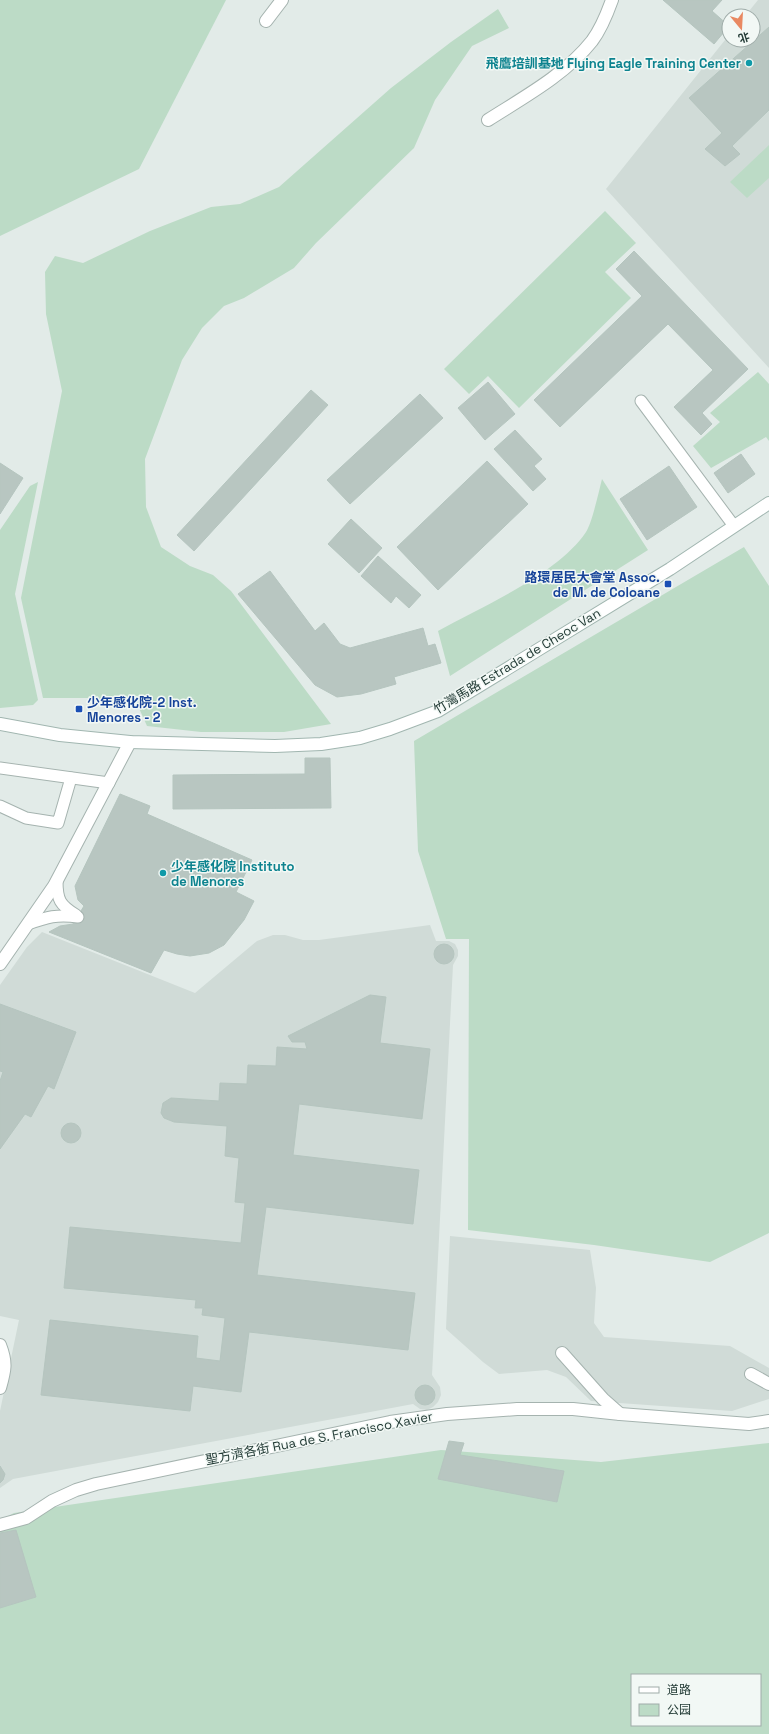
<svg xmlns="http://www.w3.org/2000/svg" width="769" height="1734" viewBox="0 0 769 1734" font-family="'Space Grotesk','Noto Sans SC',sans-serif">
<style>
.built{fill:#d0dbd7}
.green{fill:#bcdbc6;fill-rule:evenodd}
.building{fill:#b8c6c1;stroke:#b5c5bf}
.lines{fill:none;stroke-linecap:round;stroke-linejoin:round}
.lane-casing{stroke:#a5b3af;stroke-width:13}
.street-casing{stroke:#a5b3af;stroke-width:14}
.secondary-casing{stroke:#a1b6b0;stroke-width:14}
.lane{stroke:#fff;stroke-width:11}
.street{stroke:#fff;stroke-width:12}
.secondary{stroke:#fff;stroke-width:12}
.culture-dot{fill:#0f9aa8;stroke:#f2f8f5;stroke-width:1.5}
.transit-dot{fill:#1a4fb4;stroke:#f2f8f5;stroke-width:1.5}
.labels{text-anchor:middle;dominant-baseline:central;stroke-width:3;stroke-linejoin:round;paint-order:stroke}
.culture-label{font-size:13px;font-weight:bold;fill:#0d838f;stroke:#f2f8f5;text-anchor:end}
.transit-label{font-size:13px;font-weight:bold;fill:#164399;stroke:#f2f8f5;text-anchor:end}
.street-label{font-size:13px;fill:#233b36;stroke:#f2f8f5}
</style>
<rect width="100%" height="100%" fill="#e2ebe8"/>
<g class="built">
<path d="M758,0H769V368L606,189L729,35V40H753V16H745Z"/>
<path d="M430,925L436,941H449L455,944L458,950V956L453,965L432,1375L440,1387L441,1395L438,1402L433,1407L427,1410L420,1409L413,1404L13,1479L0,1488V1411L19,1320L0,1316V985L27,947L42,932L195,993L257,941L273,935H285L303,940H319Z"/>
<path d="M450,1236L590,1250L596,1288L594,1323L604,1337L730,1346L769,1368V1399L732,1411L591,1401L566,1377L547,1370L499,1374L483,1362L446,1329Z"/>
</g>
<g class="green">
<path d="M0,0H226L139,169L0,236Z"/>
<path d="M498,9L509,28L472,46L435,100L414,148L316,243L294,268L244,298L224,306L202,328L182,360L145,459L146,507L161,547L190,566L213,575L231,591L331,724L284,732H201L147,726L138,706L89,698H43L21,598L62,391L46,314L45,272L55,256L83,263L150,231L211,207L240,204L279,187L391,88L451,42Z"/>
<path d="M769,145V178L747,198L730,182Z"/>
<path d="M605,211L636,243L605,272L631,298L519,408L488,376L469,394L444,369Z"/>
<path d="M758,372L769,384V441L766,437L711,468L693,446L720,422L710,413Z"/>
<path d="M602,479L648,550L450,676L438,631C483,606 558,574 586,532C592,523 599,491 602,479Z"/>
<path d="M38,482L15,594L38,700L33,705L0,708V530L30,486Z"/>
<path d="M744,547L769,586V1233L710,1262L594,1245L468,1230L469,939H446L418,851L414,741Z"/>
<path d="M769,1443V1734H0V1520L14,1513L441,1450L601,1462ZM632,1675H760V1725H632Z"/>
</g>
<g class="building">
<path d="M663,0H722L712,11L729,26L714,44Z"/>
<path d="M769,27V110L732,146L740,154L725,166L705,149L722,133L689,98Z"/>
<path d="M634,251L748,369L702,413L712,424L701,435L674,407L713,370L668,324L560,427L534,400L642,296L616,269Z"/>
<path d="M488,382L515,414L485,440L458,408Z"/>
<path d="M311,390L328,405L194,551L177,535Z"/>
<path d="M420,394L443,418L350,504L327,480Z"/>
<path d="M515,430L542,459L534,466L546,479L533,491L494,449Z"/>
<path d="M741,454L755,474L728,493L714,473Z"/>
<path d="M487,461L528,504L438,590L397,547Z"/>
<path d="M0,463L23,478L0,514Z"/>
<path d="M669,466L697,507L647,540L620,499Z"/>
<path d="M351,519L382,548L359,573L328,544Z"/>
<path d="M378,556L421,595L409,608L396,596L391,603L361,576Z"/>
<path d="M270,571L315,631L324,623L340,644L350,648L423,628L428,646L435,644L441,663L394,677L396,684L361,694L337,697L315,685L238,594Z"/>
<path d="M305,758H330L331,808L173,809V775L305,774Z"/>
<path d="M120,794L150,806L147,814L252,860L236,892L254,901L244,920L224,945L209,953L190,956L177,954L164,950L151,973L49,932L60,926L73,924L84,906L78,900L75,886Z"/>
<circle cx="444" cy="954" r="10"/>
<path d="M370,995L386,997L380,1043L430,1049L422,1119L299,1104L293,1155L419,1170L413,1224L266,1207L257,1275L415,1293L408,1350L249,1332L241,1392L193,1386L190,1411L41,1395L50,1320L198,1336L196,1358L220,1361L225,1318L202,1315L203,1308H195L196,1300L64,1288L70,1227L241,1243L245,1203L235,1202L239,1158L225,1156L227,1126L174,1122L164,1118L161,1113L163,1103L171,1098L219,1101L220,1083L247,1084L248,1065L276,1066L277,1047L307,1049L305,1042H292L288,1036Z"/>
<path d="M0,1004L76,1032L54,1089L48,1086L31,1117L25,1114L0,1149V1081L3,1072L0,1071Z"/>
<circle cx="71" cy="1133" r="10"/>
<circle cx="425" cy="1395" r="10"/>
<path d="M449,1441L464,1443L460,1455L564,1471L557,1502L438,1479Z"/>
<path d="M0,1466L5,1474L3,1480L0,1483Z"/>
<path d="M16,1530L36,1597L0,1608V1533Z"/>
</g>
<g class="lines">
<defs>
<g id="lane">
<path d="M641,401L734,526"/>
<path d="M0,768L109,783"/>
<path d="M0,806L26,818L58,823L71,778"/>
<path d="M57,881C57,900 60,905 76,915"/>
<path d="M28,924C47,917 57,914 78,917"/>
</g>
<g id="street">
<path d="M266,21L282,0"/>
<path d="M488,120C524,97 565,75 592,41C601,29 607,14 612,0"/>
<path d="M0,964L54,886L130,742"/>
<path d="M0,1345C7,1363 5,1370 0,1388"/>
<path d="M562,1353L603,1399L620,1414"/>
<path d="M751,1374L769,1384"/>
<path d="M0,1525L26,1518L52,1501L76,1490L96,1484L390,1422L447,1414L517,1409H573L620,1414L749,1424L769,1421"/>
</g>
<path id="secondary" d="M0,724L60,735L130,742L275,746L321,744L360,738L390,729L438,711L670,569L769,503"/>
</defs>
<use href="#lane" class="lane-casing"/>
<use href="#street" class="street-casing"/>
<use href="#secondary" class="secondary-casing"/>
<use href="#lane" class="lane"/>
<use href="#street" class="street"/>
<use href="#secondary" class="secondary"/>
</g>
<g class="culture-dot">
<circle cx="749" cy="63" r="4"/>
<circle cx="163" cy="873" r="4"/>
</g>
<g class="transit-dot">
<rect x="664" y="580" width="8" height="8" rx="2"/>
<rect x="75" y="705" width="8" height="8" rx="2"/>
</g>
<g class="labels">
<g class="culture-label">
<text x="741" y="63">飛鷹培訓基地 Flying Eagle Training Center</text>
<text x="171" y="866" text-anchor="start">少年感化院 Instituto<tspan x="171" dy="15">de Menores</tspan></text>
</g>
<g class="transit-label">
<text x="660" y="577">路環居民大會堂 Assoc.<tspan x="660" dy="15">de M. de Coloane</tspan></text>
<text x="87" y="702" text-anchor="start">少年感化院-2 Inst.<tspan x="87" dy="15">Menores - 2</tspan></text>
</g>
<g class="street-label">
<text transform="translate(517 661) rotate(-31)">竹灣馬路 Estrada de Cheoc Van</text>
<text transform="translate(319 1438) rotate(-11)">聖方濟各街 Rua de S. Francisco Xavier</text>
</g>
</g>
<rect x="631" y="1674" width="130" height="52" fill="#f2f8f5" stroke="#9faca9"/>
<rect x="639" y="1687" width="20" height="6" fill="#ffffff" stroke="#9faca9"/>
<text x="667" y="1694" font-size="12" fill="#233b36">道路</text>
<rect x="639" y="1704" width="20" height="12" fill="#bcdbc6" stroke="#9faca9"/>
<text x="667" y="1714" font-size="12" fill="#233b36">公园</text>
<g transform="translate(741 28) rotate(162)"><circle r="19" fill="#f2f8f5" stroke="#9faca9"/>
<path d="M0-3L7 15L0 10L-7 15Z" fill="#e98962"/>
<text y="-6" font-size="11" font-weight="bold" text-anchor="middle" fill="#233b36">北</text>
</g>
</svg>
